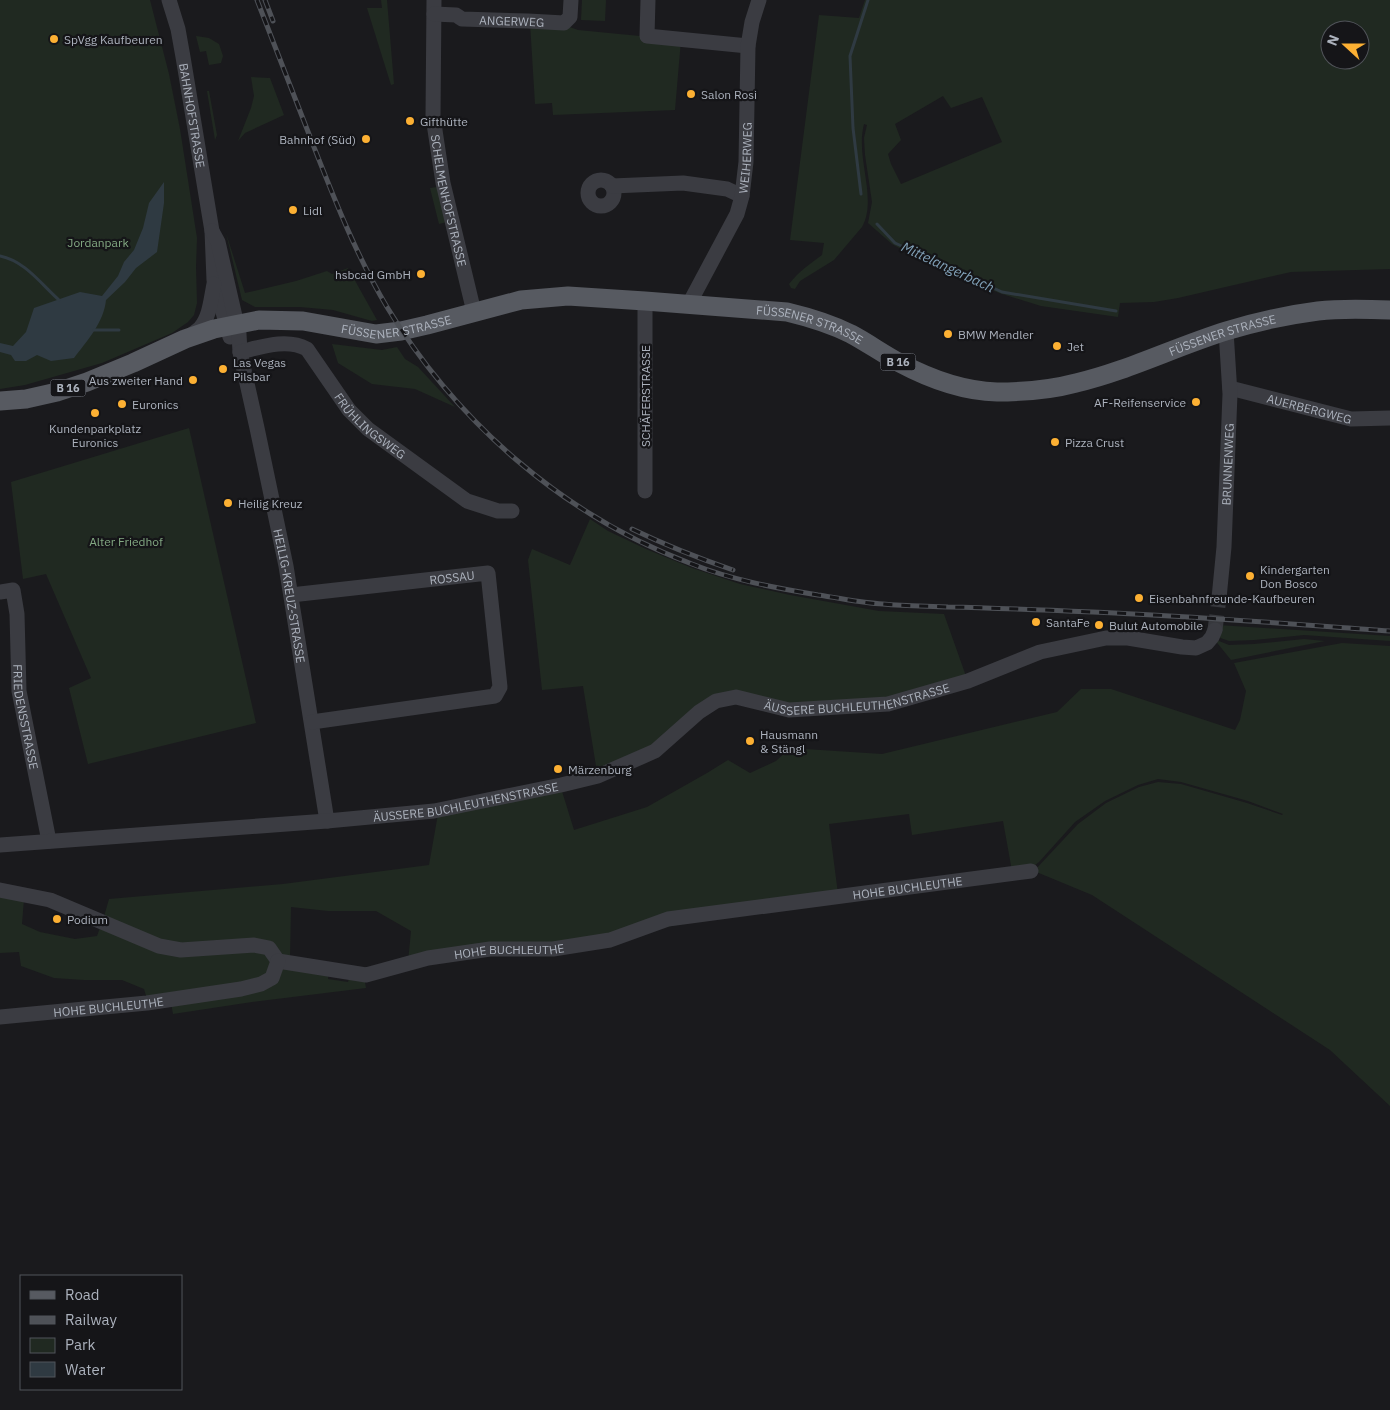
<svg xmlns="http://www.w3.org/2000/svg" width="1390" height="1410" viewBox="0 0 1390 1410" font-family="'IBM Plex Sans',sans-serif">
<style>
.green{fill:#202921;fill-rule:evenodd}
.water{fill:#2f3a42}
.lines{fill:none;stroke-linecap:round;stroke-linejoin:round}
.stream{stroke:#2f3a42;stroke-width:3}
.minor-tunnel{stroke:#37383d;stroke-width:15;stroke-dasharray:15 8;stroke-linecap:butt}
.minor{stroke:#3b3c42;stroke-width:15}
.major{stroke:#575a61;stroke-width:19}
.rail-casing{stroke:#4e5157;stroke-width:5}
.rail{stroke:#151518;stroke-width:3;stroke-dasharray:9;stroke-linecap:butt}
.poi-dot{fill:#fcb033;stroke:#151518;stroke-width:2}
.labels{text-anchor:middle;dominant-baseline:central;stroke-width:4.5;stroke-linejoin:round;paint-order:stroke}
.shield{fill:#151518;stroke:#7f838c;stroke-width:1}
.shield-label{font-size:11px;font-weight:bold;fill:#acb2bd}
.street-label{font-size:12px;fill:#acb2bd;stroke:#151518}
.poi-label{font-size:12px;fill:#acb2bd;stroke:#151518;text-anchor:start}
.park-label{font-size:12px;fill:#83a983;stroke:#151518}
.water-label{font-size:14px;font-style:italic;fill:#82a2b9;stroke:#151518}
</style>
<rect width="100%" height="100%" fill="#1a1a1d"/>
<g class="green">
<path d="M0,0H150L169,74L180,129L197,238L196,267L197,303L194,315L188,322L172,333L102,363L25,385L0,389Z"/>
<path d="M381,0H387L394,84L391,85L367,8H382Z"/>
<path d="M582,0H606L605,21L581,20Z"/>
<path d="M865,0H1390V269L1291,272L1178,298L1154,302L1120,303L1118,317L1041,306L999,293L976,283L934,267L892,244L868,223L872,202L865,155L864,138L867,125L864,124C855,158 878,198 862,227L834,260L800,281L795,289L791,288L789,284C799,271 810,264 822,255L824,243L790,240L819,15L859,18ZM1330,30H1360V60H1330ZM943,96L951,108L982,97L1002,142L901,184L891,164L888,154L901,140L895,124Z"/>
<path d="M530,23L564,25L578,30L681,40L675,110L553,115L552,103L535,104Z"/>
<path d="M196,36L209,38L219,44L223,56L221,63L209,65L206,51L200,52Z"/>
<path d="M251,77L270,78L284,115L245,133L238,141L251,108L254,96Z"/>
<path d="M207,91H209L217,135L215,140Z"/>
<path d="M437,187L447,222L439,224L430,188Z"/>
<path d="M226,233L245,293L296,281L327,271L332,274L348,268L377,320L372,321L333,310L300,307H255L242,300Z"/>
<path d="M332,344L382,350L397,347L405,359L418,367L455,407L415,389L372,384L338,363Z"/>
<path d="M189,428L256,723L88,764L69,688L91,678L46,574L23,579L11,482Z"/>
<path d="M590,519L608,531L646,549L692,568L740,584L790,595L879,611L944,614L967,679L888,702L789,707L736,696L654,749L597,772L583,686L542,690L528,560L532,549L570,565Z"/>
<path d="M1218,625L1390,636V641L1304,635L1254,640L1229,641L1215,636Z"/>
<path d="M1214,639L1229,645L1254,644L1304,639L1325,641L1231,660Z"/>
<path d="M1342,643L1390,646V1106L1330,1050L1092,895L1034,871L1078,824L1106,803L1139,787L1158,782L1181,784L1247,803L1282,815L1283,814L1248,801L1181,782L1158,779L1138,785L1105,801L1075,822L1039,862L1030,869L1012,871L1003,821L912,835L909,814L829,824L838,894L610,938L408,962L411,931L376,911H328L291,907L290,958L279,954L181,947L103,920L109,899L283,884L429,865L438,814L561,788L574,830L647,807L707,773L728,760L750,773L776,761L790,748L882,754L1057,712L1081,689H1111L1235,730L1240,720L1246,691L1234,663Z"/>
<path d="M0,895L24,899L22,924L40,932L75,939L97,936L101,925L158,948L266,952L272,969L260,981L147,999L144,989L122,980H84L54,978L21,966L19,952L0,953Z"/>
<path d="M281,964L329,972L328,979L348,982L350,975L364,977L366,988L252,1002L173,1014L171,1003L242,993Z"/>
</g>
<path class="water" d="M164,182V203L157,252L136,268L125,282L106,300C104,322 87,341 74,358L51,361L37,355L26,361H15L11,355L0,352V343L13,346L26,332L34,308L80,292L102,296L118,276L124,262L134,250L143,228L149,203Z"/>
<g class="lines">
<g class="stream">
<path d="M861,194L853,128L850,56L868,0"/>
<path d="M877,224L895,243L1002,292L1116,311"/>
<path d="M0,256C25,261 41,284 59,300"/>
<path d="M94,330H119"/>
</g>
<path class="minor-tunnel" d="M1215,630L1219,598"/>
<g class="minor">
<path id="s1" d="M169,0L178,29L183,57L212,231L214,280L230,337"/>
<path id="s2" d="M434,0L433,117L443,183L474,312"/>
<path d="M648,0L647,36L748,46"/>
<path id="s3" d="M434,14L456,15L462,19L528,21L564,23L570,17L571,0"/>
<circle cx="601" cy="193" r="13"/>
<path d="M612,186L683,183L727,189L742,196"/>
<path id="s4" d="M212,231L218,242L234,312L239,334L240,352L257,428L286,566L327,821"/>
<path id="s5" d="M689,304L737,214L742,196L746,162L748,46L752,22L759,0"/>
<path d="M190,336C193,333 197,331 200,328C210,317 211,298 214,284"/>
<path id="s6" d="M240,352C261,347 287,338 307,349L349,410L368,429L467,501L498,511H512"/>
<path id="s7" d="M1230,388L1351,419L1390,418"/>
<path d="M645,491V301"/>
<path id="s8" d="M0,592L13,590L17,614L19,691L49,841"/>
<path id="s9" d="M291,595L488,573L500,687L495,696L312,722"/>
<path id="s10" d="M1219,598L1224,547L1230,394L1226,331"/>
<path id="s11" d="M0,845L327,821L434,811L561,785L598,776L655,751L699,712L716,701L736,697L789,710L888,704L968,681L1040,652L1106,638H1128L1182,647L1196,648L1207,643L1212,637L1215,630"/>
<path d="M0,890L50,900L159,946L181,950L254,945L269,948L278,961"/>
<path id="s12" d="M278,961L366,975L428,958L490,949H553L610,940L668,919L1031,871"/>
<path id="s13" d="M0,1017L147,1003L241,989L261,984L272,978L278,961"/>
</g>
<path class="major" id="s14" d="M0,401L26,399L57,392L87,382L133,363L185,339L214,329L259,320L303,321L376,334L401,331L427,325L521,300L568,296L645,301L787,312C808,317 831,324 851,334C868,343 883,354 900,363C930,379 962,391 997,392C1023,392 1050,390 1076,383C1127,371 1175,347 1226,331C1255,322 1287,315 1318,311C1342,308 1366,309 1390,310"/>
<defs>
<g id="rail">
<path d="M257,0C275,47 294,95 312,142C334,198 356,255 387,307C457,423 564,516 692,564C732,580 776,588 818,595C840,598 861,603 883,604C905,606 926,606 948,607C997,608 1045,610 1093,612C1192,616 1291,624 1390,631"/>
<path d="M265,0L273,21"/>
<path d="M632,529C665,545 698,558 733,570"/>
</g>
</defs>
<use href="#rail" class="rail-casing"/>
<use href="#rail" class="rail"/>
</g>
<g class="poi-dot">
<circle cx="54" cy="39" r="5"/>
<circle cx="691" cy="94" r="5"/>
<circle cx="410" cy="121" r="5"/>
<circle cx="366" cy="139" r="5"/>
<circle cx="293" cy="210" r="5"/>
<circle cx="421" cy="274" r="5"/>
<circle cx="948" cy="334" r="5"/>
<circle cx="1057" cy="346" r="5"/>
<circle cx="223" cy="369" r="5"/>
<circle cx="193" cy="380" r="5"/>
<circle cx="1196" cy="402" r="5"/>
<circle cx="122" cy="404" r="5"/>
<circle cx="95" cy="413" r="5"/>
<circle cx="1055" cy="442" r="5"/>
<circle cx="228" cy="503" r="5"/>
<circle cx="1250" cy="576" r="5"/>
<circle cx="1139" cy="598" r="5"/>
<circle cx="1036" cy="622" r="5"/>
<circle cx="1099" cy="625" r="5"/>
<circle cx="750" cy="741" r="5"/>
<circle cx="558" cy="769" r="5"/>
<circle cx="57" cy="919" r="5"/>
</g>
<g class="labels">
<g class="shield">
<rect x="880.5" y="353.5" width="35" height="17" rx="4"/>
<rect x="50.5" y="379.5" width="35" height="17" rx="4"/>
</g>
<g class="shield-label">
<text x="898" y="362">B 16</text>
<text x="68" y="388">B 16</text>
</g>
<g class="street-label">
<text stroke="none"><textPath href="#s3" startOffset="79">ANGERWEG</textPath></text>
<text stroke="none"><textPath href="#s1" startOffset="118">BAHNHOFSTRASSE</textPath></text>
<text stroke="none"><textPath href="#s5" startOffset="159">WEIHERWEG</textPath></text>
<text stroke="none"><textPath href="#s2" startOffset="202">SCHELMENHOFSTRASSE</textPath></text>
<text stroke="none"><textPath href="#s14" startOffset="412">FÜSSENER STRASSE</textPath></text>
<text stroke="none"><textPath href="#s14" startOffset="832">FÜSSENER STRASSE</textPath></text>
<text stroke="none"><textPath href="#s14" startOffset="1268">FÜSSENER STRASSE</textPath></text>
<text transform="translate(645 396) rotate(-90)">SCHÄFERSTRASSE</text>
<text stroke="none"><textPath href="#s7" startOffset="82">AUERBERGWEG</textPath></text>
<text stroke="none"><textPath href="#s6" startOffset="169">FRÜHLINGSWEG</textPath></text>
<text stroke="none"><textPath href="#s10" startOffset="134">BRUNNENWEG</textPath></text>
<text stroke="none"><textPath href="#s9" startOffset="162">ROSSAU</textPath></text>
<text stroke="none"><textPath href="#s4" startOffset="374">HEILIG-KREUZ-STRASSE</textPath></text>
<text stroke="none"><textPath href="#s11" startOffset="888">ÄUSSERE BUCHLEUTHENSTRASSE</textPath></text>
<text stroke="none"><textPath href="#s8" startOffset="141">FRIEDENSSTRASSE</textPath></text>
<text stroke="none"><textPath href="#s11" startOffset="468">ÄUSSERE BUCHLEUTHENSTRASSE</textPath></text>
<text stroke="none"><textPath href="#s12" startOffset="640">HOHE BUCHLEUTHE</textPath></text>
<text stroke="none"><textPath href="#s12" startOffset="235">HOHE BUCHLEUTHE</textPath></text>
<text stroke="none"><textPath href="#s13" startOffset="109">HOHE BUCHLEUTHE</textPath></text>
</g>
<g class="poi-label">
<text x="64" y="39">SpVgg Kaufbeuren</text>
<text x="701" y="94">Salon Rosi</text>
<text x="420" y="121">Gifthütte</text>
<text x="356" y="139" text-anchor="end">Bahnhof (Süd)</text>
<text x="303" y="210">Lidl</text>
<text x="411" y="274" text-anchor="end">hsbcad GmbH</text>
<text x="958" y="334">BMW Mendler</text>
<text x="1067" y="346">Jet</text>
<text x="233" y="362">Las Vegas<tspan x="233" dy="14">Pilsbar</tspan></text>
<text x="183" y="380" text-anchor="end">Aus zweiter Hand</text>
<text x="1186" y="402" text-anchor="end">AF-Reifenservice</text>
<text x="132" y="404">Euronics</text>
<text x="95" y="428" text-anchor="middle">Kundenparkplatz<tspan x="95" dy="14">Euronics</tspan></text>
<text x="1065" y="442">Pizza Crust</text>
<text x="238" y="503">Heilig Kreuz</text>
<text x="1260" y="569">Kindergarten<tspan x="1260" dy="14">Don Bosco</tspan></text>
<text x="1149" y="598">Eisenbahnfreunde-Kaufbeuren</text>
<text x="1046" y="622">SantaFe</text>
<text x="1109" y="625">Bulut Automobile</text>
<text x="760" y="734">Hausmann<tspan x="760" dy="14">&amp; Stängl</tspan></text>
<text x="568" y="769">Märzenburg</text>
<text x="67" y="919">Podium</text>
</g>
<g class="park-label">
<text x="98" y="242">Jordanpark</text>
<text x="126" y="541">Alter Friedhof</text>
</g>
<g class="water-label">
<text transform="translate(948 267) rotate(25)">Mittelangerbach</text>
</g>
</g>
<rect x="20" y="1275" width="162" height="115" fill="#151518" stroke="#51545a"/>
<rect x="30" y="1291" width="25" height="8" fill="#575a61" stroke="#51545a"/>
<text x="65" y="1300" font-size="15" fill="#acb2bd">Road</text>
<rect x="30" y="1316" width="25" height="8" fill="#4e5157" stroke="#51545a"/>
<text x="65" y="1325" font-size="15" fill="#acb2bd">Railway</text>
<rect x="30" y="1338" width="25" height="15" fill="#202921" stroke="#51545a"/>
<text x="65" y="1350" font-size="15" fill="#acb2bd">Park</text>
<rect x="30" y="1362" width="25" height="15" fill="#2f3a42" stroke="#51545a"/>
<text x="65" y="1375" font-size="15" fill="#acb2bd">Water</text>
<g transform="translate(1345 45) rotate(291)"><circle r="24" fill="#151518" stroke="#51545a"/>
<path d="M0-4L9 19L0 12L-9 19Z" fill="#fcb033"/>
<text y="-8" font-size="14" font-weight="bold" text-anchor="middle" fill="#acb2bd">N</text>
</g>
</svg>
